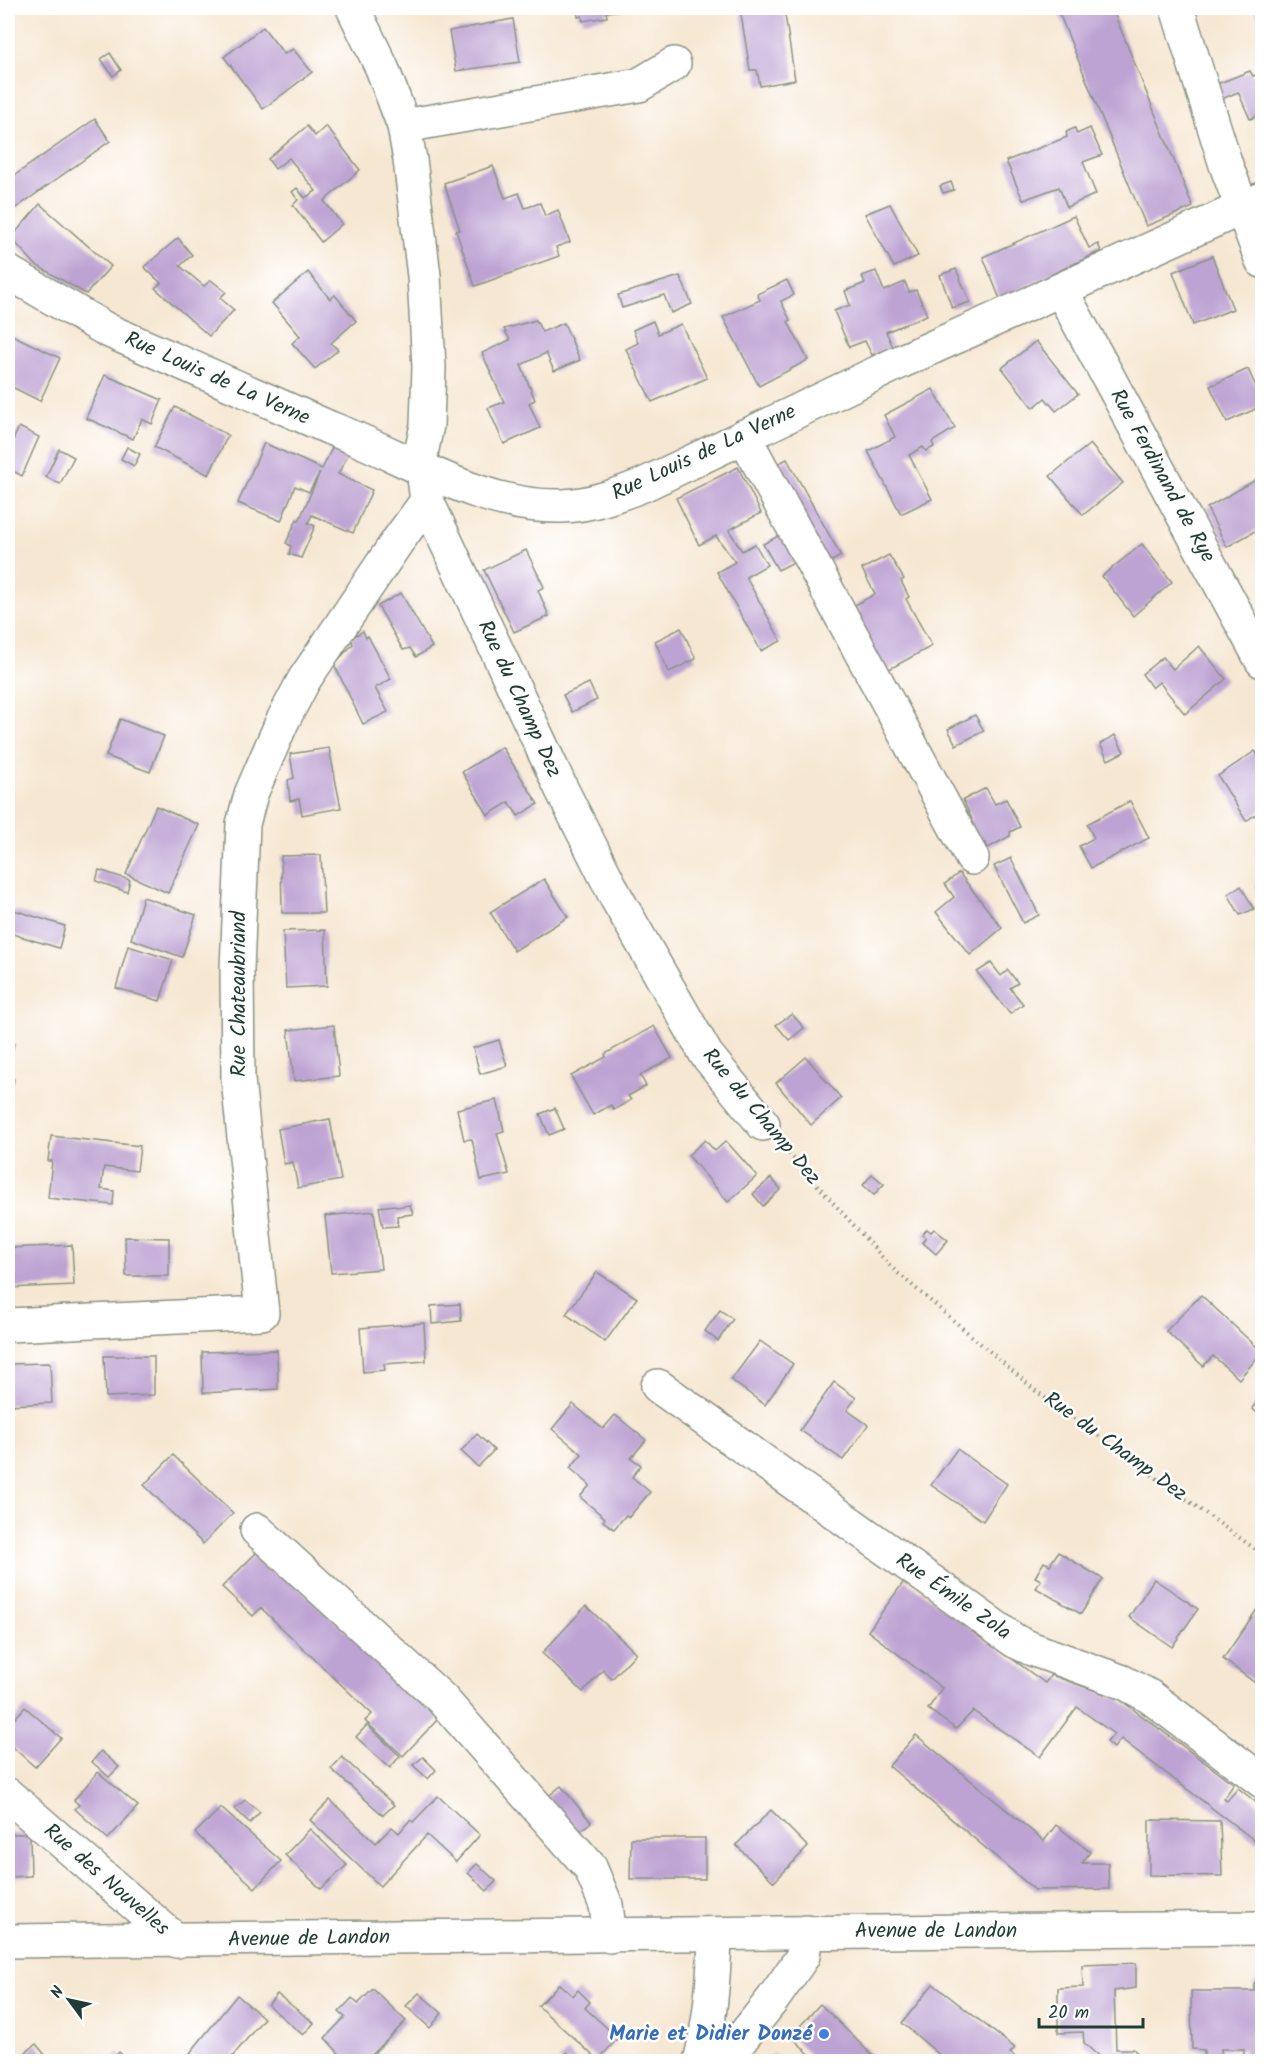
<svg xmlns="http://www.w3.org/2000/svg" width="1270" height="2069" viewBox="0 0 1270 2069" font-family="Kalam,sans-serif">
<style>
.building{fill:#bda3d3}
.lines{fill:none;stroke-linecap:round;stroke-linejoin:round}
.minor-casing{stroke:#8a9283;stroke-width:36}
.path{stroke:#8a9283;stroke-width:4;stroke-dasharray:1.5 4.5;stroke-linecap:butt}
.minor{stroke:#fff;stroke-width:33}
.shop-dot{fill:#3f7fe0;stroke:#fff;stroke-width:2}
.labels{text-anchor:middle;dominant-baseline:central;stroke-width:5;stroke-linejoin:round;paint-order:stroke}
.street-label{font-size:21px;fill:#1f3d34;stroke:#fff}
.shop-label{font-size:21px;font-weight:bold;fill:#366cbe;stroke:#fff;text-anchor:end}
</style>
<rect width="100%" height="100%" fill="#fff"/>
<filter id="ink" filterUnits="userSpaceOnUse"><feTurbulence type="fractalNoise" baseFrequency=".0167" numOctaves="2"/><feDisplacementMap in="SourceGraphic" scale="12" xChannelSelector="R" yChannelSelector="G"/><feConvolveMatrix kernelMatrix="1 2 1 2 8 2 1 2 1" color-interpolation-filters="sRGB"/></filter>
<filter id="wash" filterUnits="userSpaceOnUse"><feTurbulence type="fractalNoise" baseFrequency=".008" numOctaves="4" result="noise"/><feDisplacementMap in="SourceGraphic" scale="24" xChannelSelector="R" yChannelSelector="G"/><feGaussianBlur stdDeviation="1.35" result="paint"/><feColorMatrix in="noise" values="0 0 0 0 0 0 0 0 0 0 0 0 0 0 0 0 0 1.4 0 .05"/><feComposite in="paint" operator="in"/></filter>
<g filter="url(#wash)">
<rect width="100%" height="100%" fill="#f6e7d2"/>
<g id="blocks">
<g class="building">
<path d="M577,8H630V9L606,12L607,17L583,21L582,16L578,17Z"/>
<path d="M740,8H784L795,80L760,86L757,70H750Z"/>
<path d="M1057,8H1112L1193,207L1146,226Z"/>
<path d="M1255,8H1262V24Z"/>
<path d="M513,19L520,62L456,71L449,31Z"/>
<path d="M263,27L284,54L293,49L312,72L263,109L224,57Z"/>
<path d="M110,53L121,70L113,76L101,59Z"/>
<path d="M1250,71L1253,76L1262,73V114L1250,119L1238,92L1222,99L1217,84Z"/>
<path d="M95,119L110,141L16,208L8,197V180Z"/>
<path d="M307,126L315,136L326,126L360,170L324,201L342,224L321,242L293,205L298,200L292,192L297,188L305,198L316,191L289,158L275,169L268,159Z"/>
<path d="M1075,128L1077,134L1090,128L1102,155L1083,162L1096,194L1067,207L1059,187L1023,200L1006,161L1067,137L1066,132Z"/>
<path d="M493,166L505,198L519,193L525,208L540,203L545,216L558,210L570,242L556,247L559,256L475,286L456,231L460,230L444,183Z"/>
<path d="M951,182L954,190L943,193L940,186Z"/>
<path d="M40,204L111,266L86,294L36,265L11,238Z"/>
<path d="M890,204L918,256L894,267L865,214Z"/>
<path d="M1074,216L1089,248L1098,244L1101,251L1000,299L983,257Z"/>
<path d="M178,238L192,255L180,266L204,286L211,280L226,292L220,298L234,310L209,336L155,288L161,283L144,267Z"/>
<path d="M1212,256L1233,309L1193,325L1173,272Z"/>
<path d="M956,269L970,302L952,308L940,275Z"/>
<path d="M876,271L884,291L905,282L909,292L916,290L927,315L886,332L893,347L872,355L865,341L849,347L834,311L850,305L845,291L865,283L862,276Z"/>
<path d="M308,272L330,299L335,295L356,321L331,343L338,350L315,369L292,343L300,336L272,303Z"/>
<path d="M680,276L692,304L671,313L664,295L622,308L618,295Z"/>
<path d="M787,280L794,295L781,301L790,320L788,322L808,360L759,386L723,317L760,300L757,294Z"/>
<path d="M536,320L542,332L564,323L580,360L554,371L546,353L521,365L535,400L529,403L540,428L504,444L488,408L504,402L482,353L510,340L504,329Z"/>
<path d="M653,321L658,334L681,324L707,378L652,402L626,349L638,343L633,330Z"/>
<path d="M8,333L60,358L40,401L8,385Z"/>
<path d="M1036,341L1078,394L1056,411L1045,398L1033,408L1002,368Z"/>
<path d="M1248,369L1262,400V406L1227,422L1210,386Z"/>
<path d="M105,375L162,400L152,424L142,419L133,439L86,418Z"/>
<path d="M933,389L955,428L932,442L934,447L926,451L923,447L909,455L932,499L901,514L868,451L895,437L884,415Z"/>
<path d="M175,407L228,435L209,475L154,447Z"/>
<path d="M19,427L39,437L22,476L8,468V451Z"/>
<path d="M264,443L322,469L334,444L350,451L338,474L372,490L353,533L312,515L308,523L315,526L301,558L289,554L291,546L286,543L297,519L299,521L320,472L309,492L295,486L281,521L238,503Z"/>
<path d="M1090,444L1123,483L1083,515L1050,476Z"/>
<path d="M127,447L140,454L134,466L121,459Z"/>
<path d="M59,449L74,457L60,484L46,477Z"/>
<path d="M787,459L841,556L826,564L773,466Z"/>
<path d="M738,467L761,513L729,530L742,551L755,544L767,565L746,577L781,641L761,651L717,572L735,562L716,536L699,545L676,498Z"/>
<path d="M1262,476V527L1227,547L1207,508Z"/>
<path d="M784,533L800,559L778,570L763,544Z"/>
<path d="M1142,544L1172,582L1133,616L1102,576Z"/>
<path d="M526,550L544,587L538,590L549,616L514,632L484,570Z"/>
<path d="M889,555L904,579L901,581L909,597L906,599L932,646L884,672L854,618L860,614L855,605L875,594L862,569Z"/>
<path d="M401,593L432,647L416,657L410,648L403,650L378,606Z"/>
<path d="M681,628L696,659L669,672L655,641Z"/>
<path d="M363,631L366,638L368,636L391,679L375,688L388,712L363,724L334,664L353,644L351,638Z"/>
<path d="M1199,646L1226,679L1185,714L1159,682L1152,688L1142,674L1163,657L1173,669Z"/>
<path d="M589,683L597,700L572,712L563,695Z"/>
<path d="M975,715L984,731L956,745L948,729Z"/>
<path d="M120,719L164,736L150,772L106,756Z"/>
<path d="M1115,735L1124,752L1108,760L1100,744Z"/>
<path d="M502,747L538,804L518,816L509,802L488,815L462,772Z"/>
<path d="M329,748L341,808L302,815L299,799L290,801L288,780L294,778L290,754Z"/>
<path d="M1255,751L1262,762V810L1246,821L1218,776Z"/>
<path d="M986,788L995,804L1006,799L1020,827L1010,832V836L988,848L986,843L980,847L967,822L972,819L963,800Z"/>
<path d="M1130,801L1149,838L1091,868L1079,846L1094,838L1087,824Z"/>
<path d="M156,806L199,825L168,893L126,874Z"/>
<path d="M321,855L324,913H282L281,856Z"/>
<path d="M1011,858L1039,915L1023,923L994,866Z"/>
<path d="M99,870L130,880L127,892L96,881Z"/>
<path d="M959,873L1002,928L970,955L936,912L954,897L945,884Z"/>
<path d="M544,879L568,917L514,951L490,912Z"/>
<path d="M1262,883V898L1256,887Z"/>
<path d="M1241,886L1254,909L1240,915L1228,894Z"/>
<path d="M143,897L196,915L182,957L131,939Z"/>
<path d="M14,910L65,926L59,948L9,933Z"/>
<path d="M325,930L327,986L286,988L283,931Z"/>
<path d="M128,946L173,960L160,1001L116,988Z"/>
<path d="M991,963L1001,976L1008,970L1018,983L1010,988L1023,1004L1010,1014L977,972Z"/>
<path d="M792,1014L804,1028L789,1040L776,1025Z"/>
<path d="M334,1025L339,1076L294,1081L288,1030Z"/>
<path d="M654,1026L672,1058L640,1075L646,1086L628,1096L631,1100L614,1110L611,1105L593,1115L571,1076L606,1057L605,1054Z"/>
<path d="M499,1040L507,1066L480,1074L473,1048Z"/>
<path d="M8,1042L14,1044L8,1065Z"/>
<path d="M806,1057L841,1098L811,1125L776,1083Z"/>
<path d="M8,1077L14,1079L8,1100Z"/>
<path d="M497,1100L504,1131L497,1133L509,1174L481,1180L472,1139L464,1140L457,1109Z"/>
<path d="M555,1108L564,1129L549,1135L540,1114Z"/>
<path d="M330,1119L341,1180L298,1188L293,1162L284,1164L278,1129Z"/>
<path d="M51,1136L140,1146L137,1171L104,1167L101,1189L114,1191L113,1205L48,1198L52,1161H48Z"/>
<path d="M705,1140L715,1151L726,1141L757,1176L728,1202L688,1155Z"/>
<path d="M872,1174L884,1184L874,1195L863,1185Z"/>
<path d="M771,1178L781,1189L763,1206L753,1194Z"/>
<path d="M395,1205L396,1207L410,1205L413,1214L397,1216L398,1226L383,1227L379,1207Z"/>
<path d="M374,1211L381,1269L331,1273L325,1216Z"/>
<path d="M927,1229L931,1232L934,1229L948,1240L936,1254L922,1242L926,1238L922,1235Z"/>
<path d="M125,1237L169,1238V1276H126Z"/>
<path d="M72,1245L74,1285L8,1288V1248Z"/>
<path d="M597,1272L637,1298L605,1342L566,1314Z"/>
<path d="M1201,1295L1262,1352L1239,1379L1213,1356L1203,1366L1166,1331Z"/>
<path d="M460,1304L461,1321L432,1324L431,1306Z"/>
<path d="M720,1310L733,1319L718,1341L705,1331Z"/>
<path d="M424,1323L426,1361L384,1364L385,1370L363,1372L360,1328Z"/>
<path d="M760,1341L793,1364L765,1405L731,1380Z"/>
<path d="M277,1350L278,1389L203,1393L202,1352Z"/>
<path d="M104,1356H154V1395L106,1397Z"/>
<path d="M50,1363L52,1403L8,1405V1364Z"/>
<path d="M834,1382L856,1398L847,1410L868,1425L843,1460L800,1430Z"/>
<path d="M1262,1397V1418L1252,1408Z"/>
<path d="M573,1404L603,1429L615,1415L646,1440L631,1458L641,1465L632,1477L650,1492L629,1517L626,1515L614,1529L603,1521L605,1518L580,1497L590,1485L570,1468L582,1454L552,1429Z"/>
<path d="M1261,1425H1262V1442L1258,1437Z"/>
<path d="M477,1434L494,1450L478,1467L461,1451Z"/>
<path d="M957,1449L1007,1484L983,1521L931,1485Z"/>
<path d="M173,1455L233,1513L203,1544L144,1485Z"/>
<path d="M259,1550L439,1718L403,1756L365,1721L372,1714L261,1608L253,1616L222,1587Z"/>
<path d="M1058,1552L1103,1579L1081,1614L1036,1588L1041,1580L1035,1577L1044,1562L1050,1565Z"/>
<path d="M1154,1579L1198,1609L1172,1647L1129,1617Z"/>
<path d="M905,1580L1045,1683L1051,1675L1119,1699L1234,1784L1224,1798L1227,1801L1238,1788L1262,1807V1846L1121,1739L1114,1748L1107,1742L1114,1734L1077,1707L1040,1757L973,1711L956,1729L928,1709L942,1688L868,1631Z"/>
<path d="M1260,1605L1262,1607V1688L1223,1659Z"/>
<path d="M586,1606L636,1653L612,1679L603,1670L583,1692L542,1653Z"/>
<path d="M25,1707L61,1738L35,1767L8,1743V1726Z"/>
<path d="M367,1725L400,1756L390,1768L356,1737Z"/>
<path d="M916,1735L1044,1841L1056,1825L1090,1852L1082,1863H1108L1109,1889L1035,1890L889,1766Z"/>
<path d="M101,1751L119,1767L109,1777L92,1762Z"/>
<path d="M342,1757L394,1805L383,1815L331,1769Z"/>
<path d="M423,1757L436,1770L428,1779L413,1765Z"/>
<path d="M98,1772L138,1806L108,1839L75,1809L79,1805L74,1800Z"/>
<path d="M561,1786L591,1822L577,1834L546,1798Z"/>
<path d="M438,1796L480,1835L456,1862L427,1835L380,1886L310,1820L330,1800L376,1843L392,1827L399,1833L410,1820L413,1822Z"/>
<path d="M245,1800L260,1812L250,1823L235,1809Z"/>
<path d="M221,1808L281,1861L255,1888L195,1833Z"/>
<path d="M771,1810L808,1847L774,1882L736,1845Z"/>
<path d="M1149,1820L1220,1821L1222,1876L1149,1875Z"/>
<path d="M310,1829L347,1865L321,1889L285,1855Z"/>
<path d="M8,1834H30L31,1876L8,1877Z"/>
<path d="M631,1838H705V1879H630Z"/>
<path d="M477,1864L496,1881L487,1891L468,1873Z"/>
<path d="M1136,1963V1988L1114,1991L1116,2049H1133L1148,2062H1105L1084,2043L1083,2032L1058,2033V1988L1083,1987L1082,1965Z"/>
<path d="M1257,1980H1262V2062H1244V2049H1221L1222,2059H1204V2050L1192,2049L1191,1991H1254V1984Z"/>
<path d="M559,1984L573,1996L578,1990L590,2002L585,2008L618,2038L598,2060L538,2006Z"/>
<path d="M933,1984L1015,2048L1010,2053L1022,2062H948L902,2023Z"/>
<path d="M373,1989L406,2021L365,2062H347L325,2038L345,2017L339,2012L352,1998L358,2004Z"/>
<path d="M419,1993L442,2013L430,2028L406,2006Z"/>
<path d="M277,1994L314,2023L303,2035L268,2005Z"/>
<path d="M237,1995L264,2018L228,2062H200L190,2053Z"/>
<path d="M820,2004L879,2062H817L791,2036Z"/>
<path d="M36,2044L51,2062H20L18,2059Z"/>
<path d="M119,2052L129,2062H110Z"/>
<path d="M567,2052L577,2062H558Z"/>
<path d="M774,2053L782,2062H765Z"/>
</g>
</g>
</g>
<g filter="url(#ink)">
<use href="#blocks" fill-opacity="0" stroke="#8a9283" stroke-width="1.5"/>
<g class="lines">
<defs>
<g id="minor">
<path d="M1177,8L1226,165L1262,261"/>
<path d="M404,126L639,85L674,64"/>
<path d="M8,272L107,330L330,428C405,456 481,509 563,506C591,505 617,495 643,485L900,362L1262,199"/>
<path d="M1061,290L1262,661"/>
<path d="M744,436L972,858"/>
<path d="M427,501L562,790L616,897L706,1054L763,1124"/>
<path d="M8,1325L262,1313L238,1079L237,969L243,824L251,794L282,722L304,680L397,542L427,501L421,454L427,425L429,367L424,276L410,160L404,126L382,68L353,8"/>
<path d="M658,1386L1015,1641L1032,1649L1123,1682L1149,1696L1262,1781"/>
<path d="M257,1530L441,1698L590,1867L606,1905L610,1936"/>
<path d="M8,1795L177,1941"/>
<path d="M8,1941L1262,1928"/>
<path d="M700,2062C711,2019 714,1978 715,1935"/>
<path d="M723,2062L773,1999L803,1956L806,1932"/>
</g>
</defs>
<use href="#minor" class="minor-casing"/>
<path class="path" d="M785,1149L892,1268L1036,1391L1262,1554"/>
<use href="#minor" class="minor"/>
</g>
</g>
<circle class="shop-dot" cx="824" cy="2034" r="6"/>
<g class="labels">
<g class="street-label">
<text transform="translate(217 379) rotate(24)">Rue Louis de La Verne</text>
<text transform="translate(704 453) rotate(-25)">Rue Louis de La Verne</text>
<text transform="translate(1162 476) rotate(61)">Rue Ferdinand de Rye</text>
<text transform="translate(519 699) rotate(65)">Rue du Champ Dez</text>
<text transform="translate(239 994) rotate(-90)">Rue Chateaubriand</text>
<text transform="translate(761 1117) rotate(50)">Rue du Champ Dez</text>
<text transform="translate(1115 1447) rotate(36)">Rue du Champ Dez</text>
<text transform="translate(953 1597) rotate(35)">Rue Émile Zola</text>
<text transform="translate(106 1880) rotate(41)">Rue des Nouvelles</text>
<text x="936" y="1931">Avenue de Landon</text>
<text transform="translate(309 1939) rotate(-1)">Avenue de Landon</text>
</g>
<g class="shop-label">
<text x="812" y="2034">Marie et Didier Donzé</text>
</g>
</g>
<rect width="1270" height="2069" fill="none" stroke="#fff" stroke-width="30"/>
<g transform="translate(69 2000) rotate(303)" stroke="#ffffff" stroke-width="4.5" paint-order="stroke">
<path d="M0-4.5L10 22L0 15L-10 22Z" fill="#1f3d34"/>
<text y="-9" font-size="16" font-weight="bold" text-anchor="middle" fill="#1f3d34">N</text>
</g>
<path d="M1039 2018v9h104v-9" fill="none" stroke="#1f3d34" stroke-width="3"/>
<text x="1048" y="2018" font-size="18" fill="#1f3d34" stroke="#ffffff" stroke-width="4.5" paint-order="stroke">20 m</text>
</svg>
